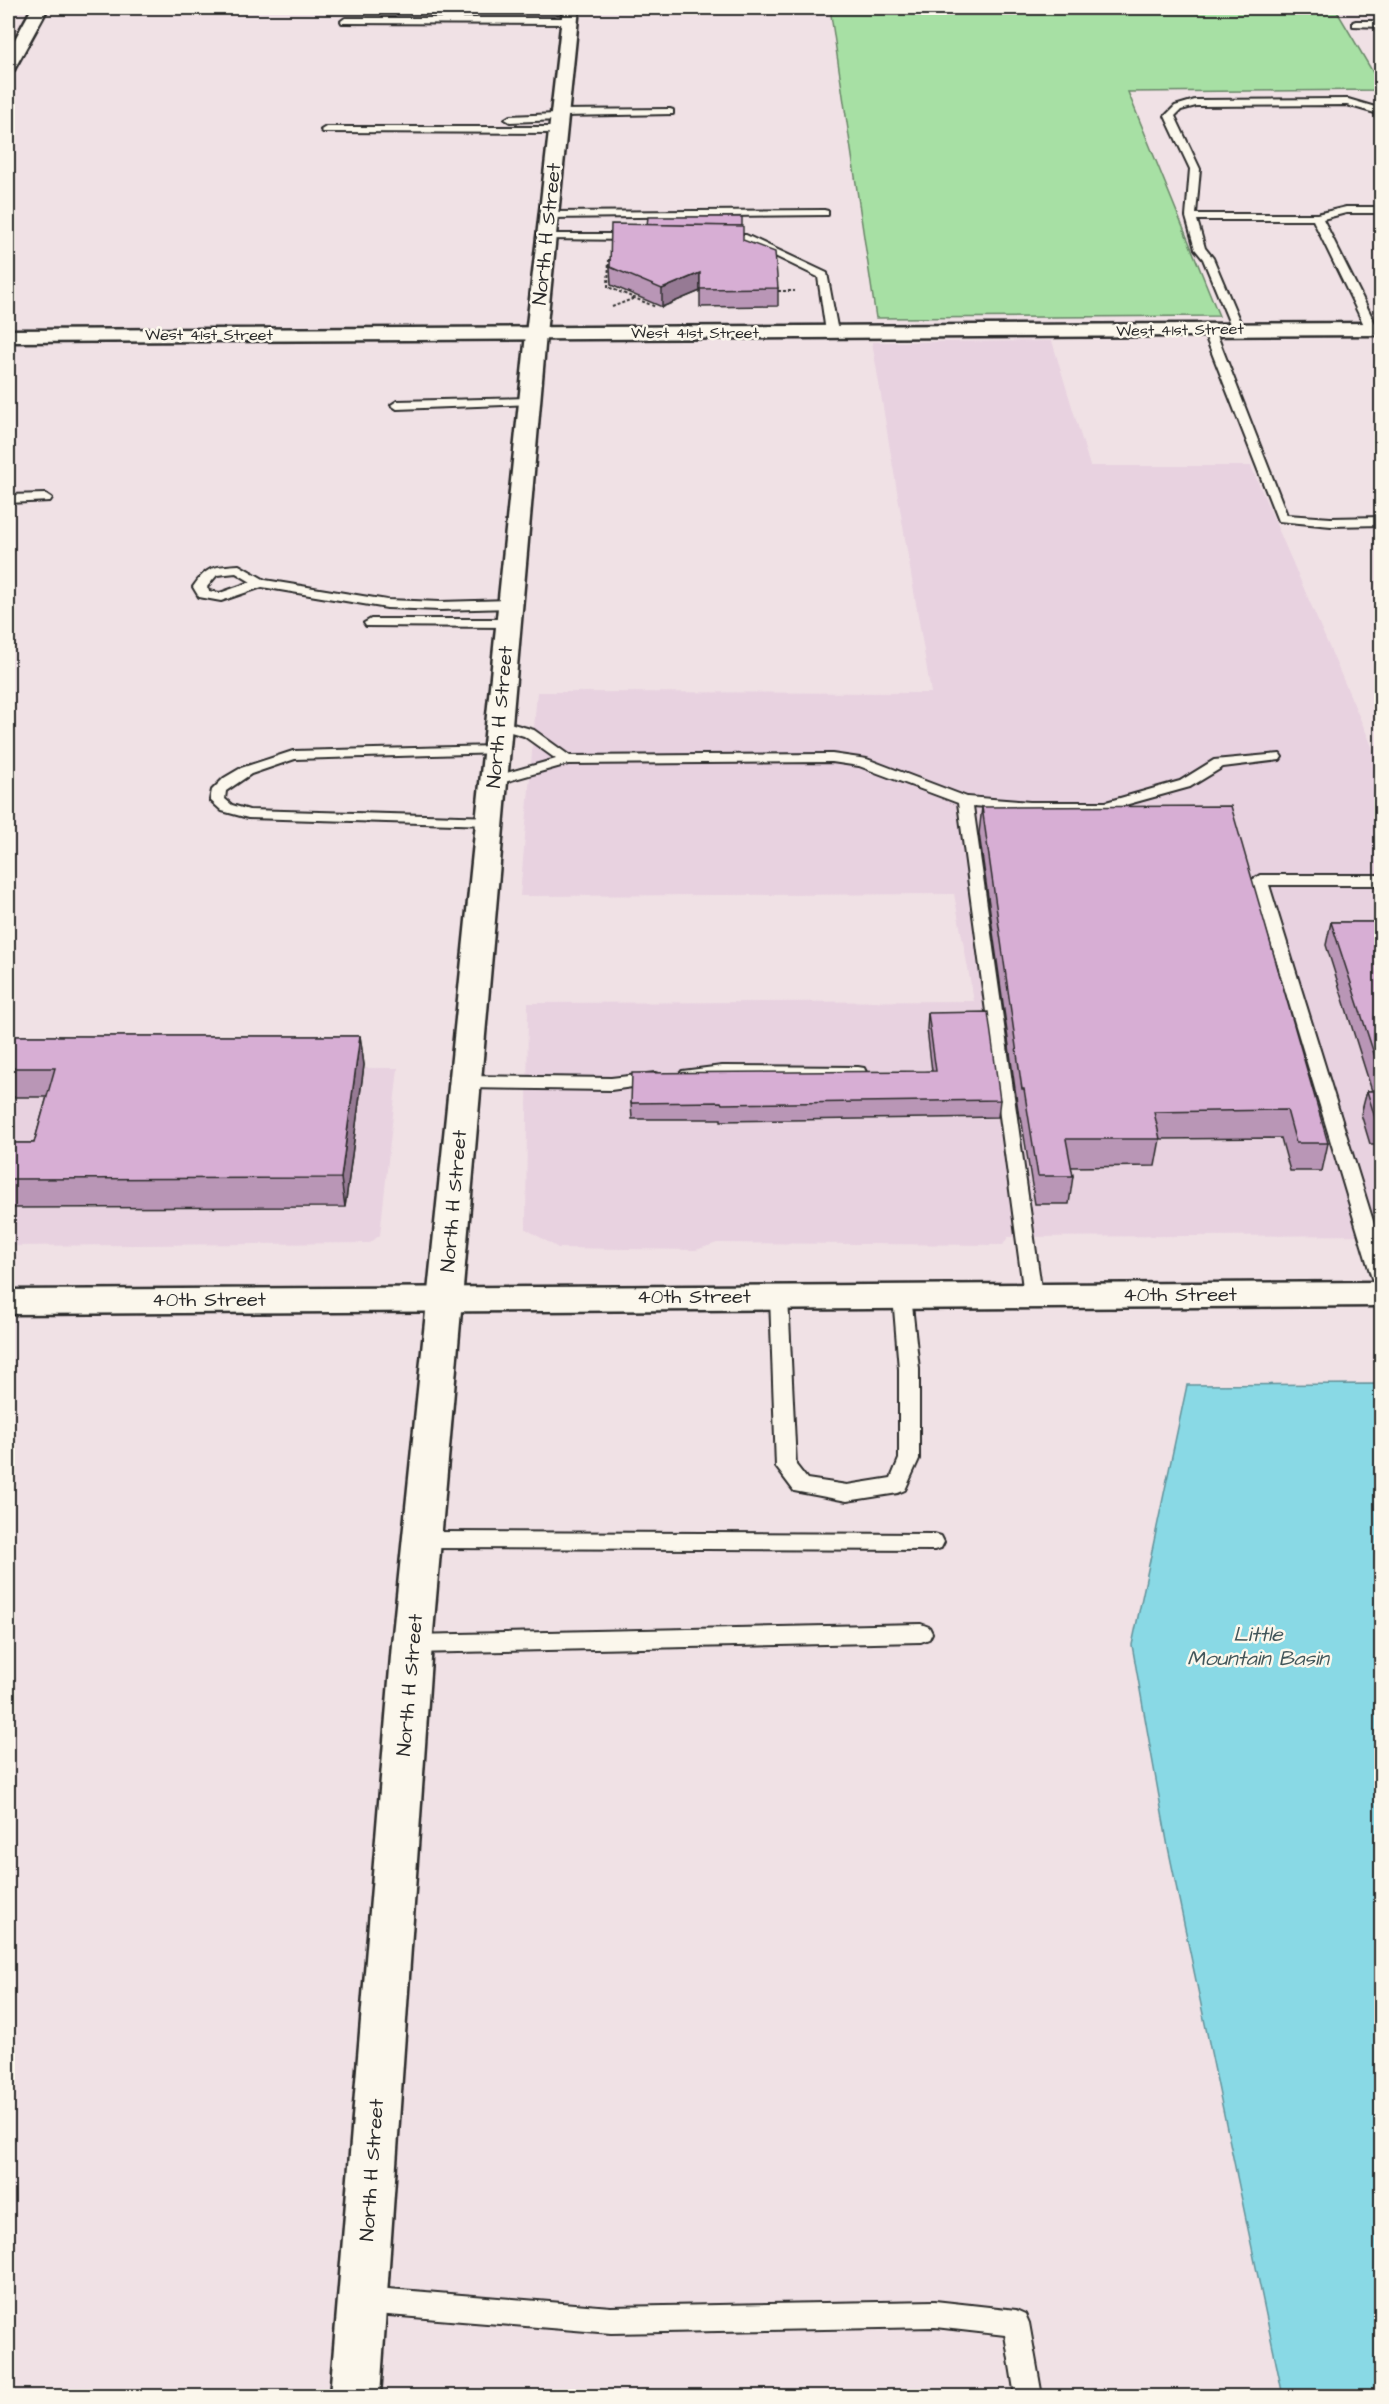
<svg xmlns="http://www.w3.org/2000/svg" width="1389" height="2404" viewBox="0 0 1389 2404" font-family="'Architects Daughter',sans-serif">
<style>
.built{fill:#e8d2e0}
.green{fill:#a7e0a4;stroke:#698668;stroke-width:1.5}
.water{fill:#89d9e5;stroke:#63939b;stroke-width:1.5}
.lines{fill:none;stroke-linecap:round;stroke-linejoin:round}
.service-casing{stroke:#2b2b2b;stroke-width:4}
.minor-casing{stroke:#2b2b2b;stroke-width:5}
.tertiary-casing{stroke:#2b2b2b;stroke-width:5}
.secondary-casing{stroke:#2b2b2b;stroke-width:5}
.path{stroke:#2b2b2b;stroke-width:2;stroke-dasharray:3 2;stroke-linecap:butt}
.service{fill:#fbf7ec;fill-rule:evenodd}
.minor{fill:#fbf7ec;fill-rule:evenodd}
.tertiary{fill:#fbf7ec;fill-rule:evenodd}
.secondary{fill:#fbf7ec;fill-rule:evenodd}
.wall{fill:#b996b6;stroke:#2b2b2b;stroke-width:1.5}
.shaded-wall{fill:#967a94;stroke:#2b2b2b;stroke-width:1.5}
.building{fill:#d7aed4;stroke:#2b2b2b;stroke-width:1.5}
.labels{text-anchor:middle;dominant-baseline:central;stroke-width:5;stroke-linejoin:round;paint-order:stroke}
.far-street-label{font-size:16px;fill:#2b2b2b;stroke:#fbf7ec}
.street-label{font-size:20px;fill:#2b2b2b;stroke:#fbf7ec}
.water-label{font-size:21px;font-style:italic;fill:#42565a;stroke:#fbf7ec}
</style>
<rect width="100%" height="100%" fill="#f0e1e5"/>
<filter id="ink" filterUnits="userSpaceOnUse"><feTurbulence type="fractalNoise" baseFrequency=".0167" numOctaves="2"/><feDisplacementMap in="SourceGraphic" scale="12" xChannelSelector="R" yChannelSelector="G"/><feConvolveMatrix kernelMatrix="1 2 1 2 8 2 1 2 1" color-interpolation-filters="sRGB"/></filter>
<g filter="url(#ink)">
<g class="built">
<path d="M1052,341L1090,466H1251L1381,767V1235L1008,1237L1003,1245L717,1243L696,1250L558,1248L526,1229L528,1003L974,1001L954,894L520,896L537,692L931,693L872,342Z"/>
<path d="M398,1068L380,1235L370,1243L8,1246V1069Z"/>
</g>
<path class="green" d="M830,8H1335L1381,86V90L1128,92L1219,316L876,318Z"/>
<path class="water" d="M1381,1384V2396H1283L1168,1847L1132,1645L1187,1385Z"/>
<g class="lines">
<defs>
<g id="service">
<path d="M345,18H570L574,21L570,24L342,23L341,21Z"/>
<path d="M1356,21H1382V27L1353,26V22Z"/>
<path d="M1348,99L1382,109V115L1347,105L1196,106L1181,110L1175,116L1200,169L1196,214H1317L1346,207H1382V213H1346L1323,219L1378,329L1372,332L1366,329L1313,220H1197L1205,248L1213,258L1243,329L1237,332L1233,331L1203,259L1195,249L1186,217L1190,169L1165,116L1175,106L1195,100Z"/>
<path d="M670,109L673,110V114L563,116L562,119L559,120L510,122L505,119L510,116L556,114L557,111L560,110Z"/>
<path d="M326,127H558L563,130L558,133L323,132L321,130Z"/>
<path d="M824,210L828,211V215L549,218L544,215L549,212Z"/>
<path d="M547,234H635L640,237L635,240L543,239L542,237Z"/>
<path d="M746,235L827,273L838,332L836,334L832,335L826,332L818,277L744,241H719L714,238L719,235Z"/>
<path d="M1209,327L1215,330L1287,515L1331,518L1382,517V525L1331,526L1278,521L1203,330Z"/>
<path d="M529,398L535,402L533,404L397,409L391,405L397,401Z"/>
<path d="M46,494L52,498L50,501L8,503V495Z"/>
<path d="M239,565L265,580L387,600L440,602L510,600L517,604L510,608L440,610L387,608L262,587L221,601L199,597L193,587C208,565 214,567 239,565ZM236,573L251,582L220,593L209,591L207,587L217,575Z"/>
<path d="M371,619H508L515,623L508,627L366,626L364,623Z"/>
<path d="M499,720L534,730L570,756L832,754L867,759L967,797L1030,802H1106L1180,781L1214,760L1280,754L1282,757L1280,760L1223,767L1190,787L1107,810H1030L973,806L1042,1295L1040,1300L1033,1302L1026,1300L1024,1295L958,803L859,766L832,762L568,764L494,785L487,781L489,778L556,759L524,736L494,727L492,724Z"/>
<path d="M496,746L503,750L501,753L295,759L251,774L226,791L225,799L232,805L249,810L495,817L498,820L495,823L490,825L248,818L222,811L210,800L212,790L224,778L241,768L293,751Z"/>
<path d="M1260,875H1382V885H1269L1382,1250V1288L1375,1287L1373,1282L1252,880Z"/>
<path d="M722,1066L858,1067L864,1068L866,1072L864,1076L858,1077L722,1076L688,1080L682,1079L679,1075L682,1071Z"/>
<path d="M655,1073L661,1075L664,1079L661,1083L611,1090L465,1088L459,1086L456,1082L459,1078L465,1076L611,1078Z"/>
<path d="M902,1289L909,1291L911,1296L919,1369V1459L905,1490L898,1493L847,1501L794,1491L776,1467L770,1297L772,1292L779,1290L786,1292L788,1297L796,1465L807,1479L847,1485L891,1478L899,1459V1369L893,1296L895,1291Z"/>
<path d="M423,1532L934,1534L941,1536L944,1542L941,1548L934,1550L423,1548L416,1546L413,1540L416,1534Z"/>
<path d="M921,1624L929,1627L932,1633L929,1639L921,1642L412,1653L404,1650L401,1644L404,1638L412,1635Z"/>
<path d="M364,2287L611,2307L935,2301L1016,2310L1025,2314L1029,2323L1042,2396H1015L1005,2335L935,2327L611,2333L364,2313L355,2309L351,2300L355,2291Z"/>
</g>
<g id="minor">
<path d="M32,8H48L16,66L14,70L8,71V52Z"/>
<path d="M1382,323V335L8,342V330Z"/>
</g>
<path id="tertiary" d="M563,8H579L546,334L432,1644L380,2396H330L392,1644L526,334Z"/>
<path id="secondary" d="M1382,1282V1306L8,1314V1290Z"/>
</defs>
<use href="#service" class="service-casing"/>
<use href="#minor" class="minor-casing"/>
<use href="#tertiary" class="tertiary-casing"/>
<use href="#secondary" class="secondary-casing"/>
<g class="path">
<path d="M609,259L608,287L656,307"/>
<path d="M773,291H795"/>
<path d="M612,307L635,298"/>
</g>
<use href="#service" class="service"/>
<use href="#minor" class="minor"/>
<use href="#tertiary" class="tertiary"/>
<use href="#secondary" class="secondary"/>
</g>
<g class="wall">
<path d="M743,240L778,288V306L700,307V291L662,307L611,285L610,267Z"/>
<path d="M982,807L1328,1143L1322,1171H1290L1281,1138L1160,1139L1155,1166L1071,1167L1073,1176L1069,1204H1035L1021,1117H1019L979,833Z"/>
<path d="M1331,922H1382V1144H1370L1361,1114L1367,1091H1372L1326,945Z"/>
<path d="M928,1013L1000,1100L998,1117L721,1121V1119H632L631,1103L932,1071L927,1029Z"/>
<path d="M8,1036H360L364,1065L345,1207L8,1208V1143H34L47,1097H8Z"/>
</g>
<g class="shaded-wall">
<path d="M700,273V291L662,307V289Z"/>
<path d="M360,1036L364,1065L345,1207L341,1178Z"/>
</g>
<g class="building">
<path d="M648,217H742V226L647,225Z"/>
<path d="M611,224L743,226V240L775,252L778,288L700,289V273L662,289L610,267Z"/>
<path d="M1231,806L1328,1143H1296L1287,1110L1154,1112L1160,1139H1066L1073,1176H1038L1024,1089H1022L982,807Z"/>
<path d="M1331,922H1382V1078Z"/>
<path d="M988,1012L1000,1100L722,1104L721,1102L631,1103L632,1073L936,1071L928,1013Z"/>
<path d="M8,1036H360L341,1178L8,1179V1143H34L55,1068H8Z"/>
<path d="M1367,1091H1382V1121H1376Z"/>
</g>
</g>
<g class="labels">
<g class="far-street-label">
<text transform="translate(1180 330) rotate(-1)">West 41st Street</text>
<text x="695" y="333">West 41st Street</text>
<text x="209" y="335">West 41st Street</text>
</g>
<g class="street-label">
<text transform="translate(547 234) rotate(-84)">North H Street</text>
<text transform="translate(500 717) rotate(-85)">North H Street</text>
<text transform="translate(454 1201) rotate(-85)">North H Street</text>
<text x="1180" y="1295">40th Street</text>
<text x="694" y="1297">40th Street</text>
<text x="209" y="1300">40th Street</text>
<text transform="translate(410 1685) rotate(-85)">North H Street</text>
<text transform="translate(372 2170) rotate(-86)">North H Street</text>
</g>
<g class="water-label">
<text x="1258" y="1634">Little<tspan x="1258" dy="24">Mountain Basin</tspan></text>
</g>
</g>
<rect width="1389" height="2404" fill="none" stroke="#fbf7ec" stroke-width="30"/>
<rect x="15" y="15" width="1359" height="2374" fill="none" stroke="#2b2b2b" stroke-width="2" filter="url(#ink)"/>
</svg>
